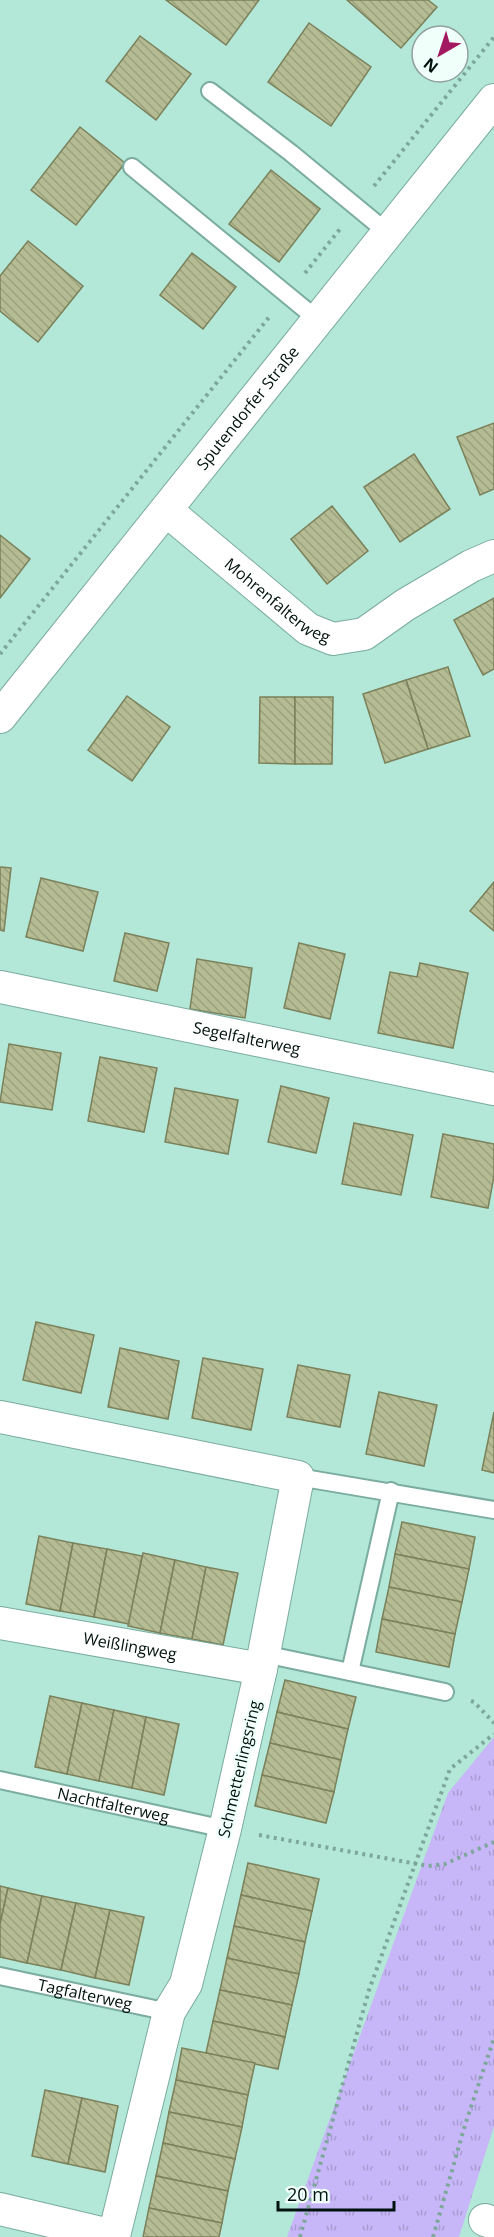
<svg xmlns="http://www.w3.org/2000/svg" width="494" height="2237" viewBox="0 0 494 2237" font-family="'Open Sans',sans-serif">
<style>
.park{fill:url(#park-tufts)}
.building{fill:url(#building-back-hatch);stroke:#7b815a;stroke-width:1.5}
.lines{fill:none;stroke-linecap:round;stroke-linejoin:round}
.lane-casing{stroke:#7aac9f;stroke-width:20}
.street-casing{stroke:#7aac9f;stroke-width:34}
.path{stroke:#7da79b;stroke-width:4;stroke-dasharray:3 4.5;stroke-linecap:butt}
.lane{stroke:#fff;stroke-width:16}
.street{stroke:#fff;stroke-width:32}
.labels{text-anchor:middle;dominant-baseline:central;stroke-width:5;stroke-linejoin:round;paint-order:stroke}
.street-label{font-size:16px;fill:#01130e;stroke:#f0fffa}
</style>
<defs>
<pattern id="park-tufts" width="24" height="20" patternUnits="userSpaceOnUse" patternTransform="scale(1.5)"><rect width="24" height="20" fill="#c7b7f8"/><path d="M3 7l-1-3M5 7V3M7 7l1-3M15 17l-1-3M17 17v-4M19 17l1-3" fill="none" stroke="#a99cd3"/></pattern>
<pattern id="building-back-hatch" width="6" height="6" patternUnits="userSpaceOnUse" patternTransform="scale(1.5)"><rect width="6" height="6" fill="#b5bc93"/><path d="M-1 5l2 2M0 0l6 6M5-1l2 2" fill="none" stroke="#9aa17e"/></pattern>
</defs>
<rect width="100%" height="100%" fill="#b3e7d8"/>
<path class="park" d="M494,1737V2126L459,2237H287L448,1793Z"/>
<g class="building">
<path d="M166,0H259L226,45Z"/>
<path d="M347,0H428L437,7L401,48Z"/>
<path d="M309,23L371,67L331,126L268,82Z"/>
<path d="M140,36L191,74L156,120L106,81Z"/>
<path d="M80,127L125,163L76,225L31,190Z"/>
<path d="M271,170L320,209L279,262L229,224Z"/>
<path d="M28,241L83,286L38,342L0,311V276Z"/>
<path d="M192,253L236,287L203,329L160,295Z"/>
<path d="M494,423V489L480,495L457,437Z"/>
<path d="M414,454L450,509L400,542L364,487Z"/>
<path d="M332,506L368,551L327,584L291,539Z"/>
<path d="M0,535L30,559L0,598Z"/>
<path d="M494,598V669L483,675L454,620Z"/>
<path d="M448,667L470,736L428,749L406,680Z"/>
<path d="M406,680L428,749L385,763L363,694Z"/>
<path d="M127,696L170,727L132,781L88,750Z"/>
<path d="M260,697H295V764L259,763Z"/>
<path d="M295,697H333L332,764H295Z"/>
<path d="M0,867L11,868L4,931L0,930Z"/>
<path d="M41,878L98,892L83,951L26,937Z"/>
<path d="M494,882V931L470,911Z"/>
<path d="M125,933L169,943L157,991L114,981Z"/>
<path d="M299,943L345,954L330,1019L284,1008Z"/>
<path d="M197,959L252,968L245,1018L190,1009Z"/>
<path d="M420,963L468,973L453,1048L378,1033L390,972L417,977Z"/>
<path d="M9,1044L61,1053L52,1110L0,1102Z"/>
<path d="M100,1057L157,1068L144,1132L88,1121Z"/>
<path d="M281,1086L329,1098L316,1153L268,1142Z"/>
<path d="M175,1088L238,1100L228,1154L165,1142Z"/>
<path d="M354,1123L413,1135L401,1195L342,1184Z"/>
<path d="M443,1134L494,1144V1176L488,1208L431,1197Z"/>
<path d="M36,1322L94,1335L81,1393L23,1380Z"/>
<path d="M120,1348L179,1361L168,1419L108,1407Z"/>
<path d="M203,1358L263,1369L251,1430L192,1418Z"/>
<path d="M298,1365L350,1375L340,1427L287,1417Z"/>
<path d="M379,1392L437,1405L424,1466L366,1454Z"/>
<path d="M494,1412V1473L482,1470Z"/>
<path d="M402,1522L475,1537L469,1569L395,1554Z"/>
<path d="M39,1536L73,1543L60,1611L26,1604Z"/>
<path d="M73,1543L107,1549L94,1617L60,1611Z"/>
<path d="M107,1549L142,1556L129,1624L94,1617Z"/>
<path d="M143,1553L175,1560L160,1633L128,1626Z"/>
<path d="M395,1554L469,1569L462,1602L389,1587Z"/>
<path d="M175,1560L206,1567L192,1639L160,1633Z"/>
<path d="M206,1567L238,1573L223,1645L192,1639Z"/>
<path d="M389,1587L462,1602L455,1634L382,1619Z"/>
<path d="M382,1619L455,1634L449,1667L376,1652Z"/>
<path d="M285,1680L356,1697L348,1729L277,1712Z"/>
<path d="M50,1696L82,1703L67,1774L35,1767Z"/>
<path d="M82,1703L114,1710L99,1781L67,1774Z"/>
<path d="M114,1710L146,1717L132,1788L99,1781Z"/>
<path d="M277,1712L348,1729L341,1760L270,1743Z"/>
<path d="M146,1717L179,1724L164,1795L132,1788Z"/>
<path d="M270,1743L341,1760L334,1792L262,1775Z"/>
<path d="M262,1775L334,1792L326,1823L255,1806Z"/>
<path d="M248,1863L319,1879L312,1911L241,1895Z"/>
<path d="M0,1886L8,1888L0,1924Z"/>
<path d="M8,1888L42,1896L27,1963L0,1957V1924Z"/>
<path d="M241,1895L312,1911L305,1942L234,1926Z"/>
<path d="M42,1896L76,1903L61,1970L27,1963Z"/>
<path d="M76,1903L110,1910L95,1978L61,1970Z"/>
<path d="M110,1910L144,1917L129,1985L95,1978Z"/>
<path d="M234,1926L305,1942L299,1974L227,1958Z"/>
<path d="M227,1958L299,1974L292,2005L220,1990Z"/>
<path d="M220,1990L292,2005L285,2037L213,2021Z"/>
<path d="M213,2021L285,2037L278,2069L206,2053Z"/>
<path d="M182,2048L255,2063L248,2095L176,2080Z"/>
<path d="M176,2080L248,2095L242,2127L169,2112Z"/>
<path d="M45,2090L82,2098L68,2164L32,2156Z"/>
<path d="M82,2098L118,2106L105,2172L68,2164Z"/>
<path d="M169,2112L242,2127L235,2159L163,2143Z"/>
<path d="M163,2143L235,2159L228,2191L156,2176Z"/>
<path d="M156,2176L228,2191L222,2223L149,2208Z"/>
<path d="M149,2208L222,2223L219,2237H143Z"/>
</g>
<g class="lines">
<defs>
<g id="lane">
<path d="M210,91L291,153L388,233"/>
<path d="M132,167L318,320"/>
<path d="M298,1477L494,1510"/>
<path d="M264,1654L445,1692"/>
<path d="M350,1672L391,1491"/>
<path id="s1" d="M0,1780L225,1829"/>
<path id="s2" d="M0,1976L169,2012"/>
</g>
<g id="street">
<path id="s3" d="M166,510L308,629L333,639L364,634L405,605L471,566L494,556"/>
<path id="s4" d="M0,717L494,100"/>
<path id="s5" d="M0,987L494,1089"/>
<path d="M0,1417L298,1477L261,1669L225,1829L186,1984L169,2012L114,2236L0,2209"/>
<path id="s6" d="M0,1623L261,1669"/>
<path d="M485,2220L494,2223"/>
</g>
</defs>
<use href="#lane" class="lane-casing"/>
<use href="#street" class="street-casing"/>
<g class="path">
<path d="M374,186L494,37"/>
<path d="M305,273L340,229"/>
<path d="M0,654L270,316"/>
<path d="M471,1701L474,1702L494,1723"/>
<path d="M259,1835L428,1866L445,1864L494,1842"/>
<path d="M300,2237L369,1990L450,1769L494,1734"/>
<path d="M433,2237L465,2125L494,2038"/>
</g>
<use href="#lane" class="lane"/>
<use href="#street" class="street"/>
</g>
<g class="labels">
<g class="street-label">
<text stroke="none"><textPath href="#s4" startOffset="396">Sputendorfer Straße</textPath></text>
<text stroke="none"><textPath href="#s3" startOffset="144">Mohrenfalterweg</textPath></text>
<text stroke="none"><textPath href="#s5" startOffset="252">Segelfalterweg</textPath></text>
<text stroke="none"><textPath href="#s6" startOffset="132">Weißlingweg</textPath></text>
<text transform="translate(239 1769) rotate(-77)">Schmetterlingsring</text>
<text stroke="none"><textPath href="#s1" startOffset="116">Nachtfalterweg</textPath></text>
<text stroke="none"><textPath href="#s2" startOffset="87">Tagfalterweg</textPath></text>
</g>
</g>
<g transform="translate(440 54) rotate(219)"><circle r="28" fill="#f0fffa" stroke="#90a19c" stroke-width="1.5"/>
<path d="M0-4.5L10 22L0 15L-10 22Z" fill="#a31961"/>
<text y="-9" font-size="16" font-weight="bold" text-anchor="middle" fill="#01130e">N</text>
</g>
<path d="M278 2201v9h116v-9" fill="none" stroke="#01130e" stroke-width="3"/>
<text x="287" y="2201" font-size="18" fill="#01130e" stroke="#f0fffa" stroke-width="4.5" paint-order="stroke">20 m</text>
</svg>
